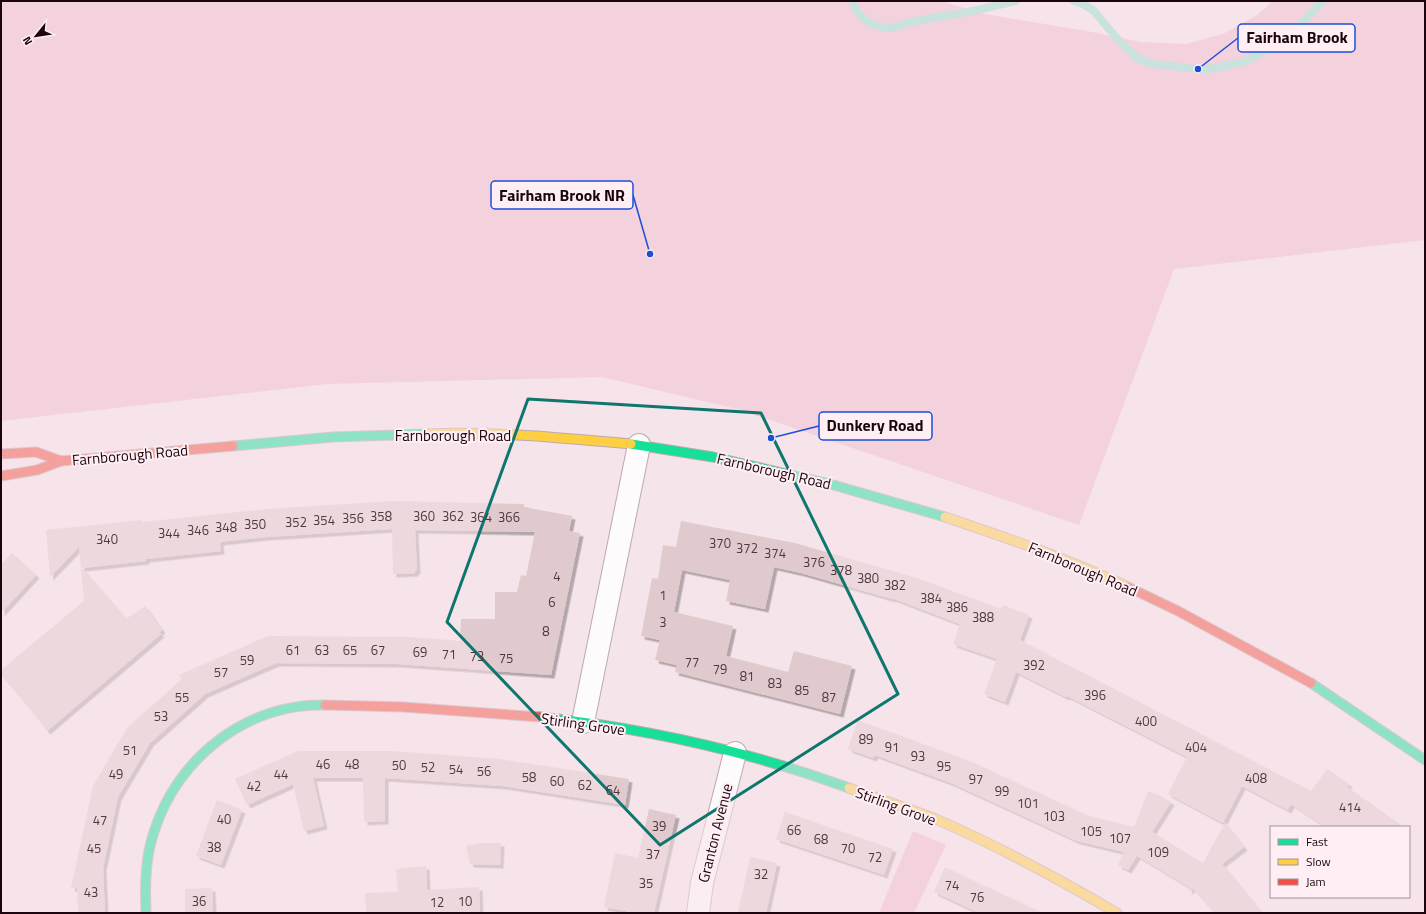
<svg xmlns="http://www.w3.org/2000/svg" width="1426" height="914" viewBox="0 0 1426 914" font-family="'Titillium Web',sans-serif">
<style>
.green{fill:#f0bace}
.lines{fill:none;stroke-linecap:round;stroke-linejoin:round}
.stream{stroke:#94e0cf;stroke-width:8}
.building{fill:#e1cace;filter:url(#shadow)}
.street-casing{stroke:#bda9b0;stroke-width:24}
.fast-casing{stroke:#bda9b0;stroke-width:11}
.slow-casing{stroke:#bda9b0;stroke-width:11}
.jam-casing{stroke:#bda9b0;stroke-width:11}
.street{stroke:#fefbfc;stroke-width:22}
.fast{stroke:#16e098;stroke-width:9}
.slow{stroke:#ffcf43;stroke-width:9}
.jam{stroke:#f24e42;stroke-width:9}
.marked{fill:none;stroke:#0f766e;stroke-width:3;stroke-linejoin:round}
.labels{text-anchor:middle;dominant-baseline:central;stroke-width:4;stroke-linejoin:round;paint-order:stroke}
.number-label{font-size:13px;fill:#4f3840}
.street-label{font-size:15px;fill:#1c040e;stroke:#ffeff4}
.leader{fill:none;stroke:#1d4ed8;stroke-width:1.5}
.callout-dot{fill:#1d4ed8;stroke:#ffeff4;stroke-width:1.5}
.callout{fill:#ffeff4;stroke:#1d4ed8;stroke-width:1.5}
.callout-label{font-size:16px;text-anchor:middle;font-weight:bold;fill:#1c040e}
</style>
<defs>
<filter id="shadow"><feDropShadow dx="3.5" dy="3.5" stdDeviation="0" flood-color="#0004"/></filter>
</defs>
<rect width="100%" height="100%" fill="#f5e4ea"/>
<g class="green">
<path d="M1,1H941L984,14L1087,31L1141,42L1186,44L1223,34L1238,26L1256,16L1273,1H1425V240L1174,269L1079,525L741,410L602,377L327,384L1,421Z"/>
<path d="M913,831L946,845L914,913H879Z"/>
</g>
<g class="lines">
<g class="stream">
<path d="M852,1C858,18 871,27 889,28C899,28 906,22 916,21C931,18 946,16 961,13C980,10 998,5 1016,1"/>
<path d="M1074,1L1081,3L1093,10L1121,43L1137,58L1152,64L1198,69H1209L1239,63L1252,58L1282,41L1295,30L1323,1"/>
</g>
</g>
<g class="building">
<path d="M392,501L524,504V507L572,516L569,531L580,533L551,675L398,664L276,663L205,694L150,743L118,797L103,868L105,913H78L77,888H71L93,786L127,728L182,679L179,675L268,636L412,637L460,641L461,619H495V592H517L521,575L526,576L535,532L415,530L417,571H415V573L393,574L392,529L266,537L220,542L221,551L146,559V561L82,568L126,619L145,606L162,630L159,632L161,634L47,731L34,714L1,675V670L84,601L79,547L50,577L46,530L142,520V522L268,509Z"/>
<path d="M681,521L795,543L917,578L1001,609L1003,605L1029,615L1020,640L1311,791L1327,769L1349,784L1347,787L1404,827H1326L1291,804L1288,810L1242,786L1223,823L1168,794L1187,757L1067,696L1066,697L1016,672L1005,702L984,694L997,659L953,644L960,624L892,598V599L801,573L774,567L765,609L726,601L730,580L682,570L674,612L733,626L726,656L788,672L794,651L852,666L840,714L675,672L677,665L655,660L660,640L641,636L652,578L658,579L663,545L676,547Z"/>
<path d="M12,553L36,575L1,613V565Z"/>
<path d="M858,720L972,762L1089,816L1134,827L1148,791L1161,796L1171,802L1152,832L1203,863L1225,823L1244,847L1222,864L1262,913H1214L1194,890L1192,888L1188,892L1189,887L1137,856L1128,870L1118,865L1124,852L1077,841L951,783L875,755L873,758L848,749Z"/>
<path d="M298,751H391L499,759L629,779L625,805L503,786L385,778V821L364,822L363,778H313L324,826L304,831L293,784L247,805L235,779Z"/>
<path d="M217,800L242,810L221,865L196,856Z"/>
<path d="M649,809L676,815L654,913H626V911L604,907L615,853L638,858Z"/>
<path d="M785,812L893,849L884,875L776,839Z"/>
<path d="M479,843H501L500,865L470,864L466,846Z"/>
<path d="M750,857L777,863L766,913H738Z"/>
<path d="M426,866L427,890L479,887L480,913H366L365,893L398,892L396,869Z"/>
<path d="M945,867L970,879L1043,913H979L934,892Z"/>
<path d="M212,888L213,913H185V889Z"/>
</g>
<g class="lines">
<defs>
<g id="street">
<path d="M583,722L639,445"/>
<path d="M698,913L702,883L735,753"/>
</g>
<g id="fast">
<path d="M631,444L713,457L830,484L945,517"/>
<path d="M233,446L333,437L425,434"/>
<path d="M1311,683L1425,760"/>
<path d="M540,717C643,728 751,752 849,788"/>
<path d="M146,913C145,886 145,858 154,832C177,758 247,703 325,705"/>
</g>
<g id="slow">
<path d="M425,434C493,431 562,438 631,444"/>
<path d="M945,517C1007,538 1069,559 1128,587"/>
<path d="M849,788C878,799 909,808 938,820C1000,847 1059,879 1117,913"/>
</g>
<g id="jam">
<path d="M1,454L36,452L61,461"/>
<path d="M1,476L37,470L61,461L233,446"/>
<path d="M1128,587L1178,611L1311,683"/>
<path d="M325,705L403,707L540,717"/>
</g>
</defs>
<use href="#street" class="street-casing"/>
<use href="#fast" class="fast-casing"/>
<use href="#slow" class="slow-casing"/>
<use href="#jam" class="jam-casing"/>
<use href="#street" class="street"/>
<use href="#fast" class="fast"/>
<use href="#slow" class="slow"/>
<use href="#jam" class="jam"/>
</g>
<path d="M0 0H1426V914H0ZM528,399L761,413L898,694L660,845L447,622Z" fill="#f5e4ea" fill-opacity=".55" fill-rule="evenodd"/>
<path class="marked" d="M528,399L761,413L898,694L660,845L447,622Z"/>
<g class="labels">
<g class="number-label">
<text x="381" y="516">358</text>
<text x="424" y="516">360</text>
<text x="453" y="516">362</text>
<text x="481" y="517">364</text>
<text x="509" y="517">366</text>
<text x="353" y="518">356</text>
<text x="324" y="520">354</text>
<text x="296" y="522">352</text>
<text x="255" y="524">350</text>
<text x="226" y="527">348</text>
<text x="198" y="530">346</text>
<text x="169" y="533">344</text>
<text x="107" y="539">340</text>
<text x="720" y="543">370</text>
<text x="747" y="548">372</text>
<text x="775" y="553">374</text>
<text x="814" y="562">376</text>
<text x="841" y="570">378</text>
<text x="557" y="576">4</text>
<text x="868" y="578">380</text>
<text x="895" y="585">382</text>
<text x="663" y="595">1</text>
<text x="931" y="598">384</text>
<text x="552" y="602">6</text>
<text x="957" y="607">386</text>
<text x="983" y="617">388</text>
<text x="663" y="622">3</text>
<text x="546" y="631">8</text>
<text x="293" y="650">61</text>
<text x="322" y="650">63</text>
<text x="350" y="650">65</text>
<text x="378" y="650">67</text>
<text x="420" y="652">69</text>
<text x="449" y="654">71</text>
<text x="477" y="656">73</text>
<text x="506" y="658">75</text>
<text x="247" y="660">59</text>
<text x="692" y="662">77</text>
<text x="1034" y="665">392</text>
<text x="720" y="669">79</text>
<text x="221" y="672">57</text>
<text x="747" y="676">81</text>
<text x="775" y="683">83</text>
<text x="802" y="690">85</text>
<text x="1095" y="695">396</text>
<text x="182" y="697">55</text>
<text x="829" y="697">87</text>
<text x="161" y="716">53</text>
<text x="1146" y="721">400</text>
<text x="866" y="739">89</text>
<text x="892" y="747">91</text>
<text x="1196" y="747">404</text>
<text x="130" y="750">51</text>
<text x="918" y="756">93</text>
<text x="323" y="764">46</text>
<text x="352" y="764">48</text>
<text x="399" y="765">50</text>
<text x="944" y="766">95</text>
<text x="428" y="767">52</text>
<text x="456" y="769">54</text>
<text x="484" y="771">56</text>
<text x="116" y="774">49</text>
<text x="281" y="774">44</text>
<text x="529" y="777">58</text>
<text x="1256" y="778">408</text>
<text x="976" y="779">97</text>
<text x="557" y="781">60</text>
<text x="585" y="785">62</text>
<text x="254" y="786">42</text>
<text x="613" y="790">64</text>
<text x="1002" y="791">99</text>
<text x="1028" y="803">101</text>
<text x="1350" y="807">414</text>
<text x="1054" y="816">103</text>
<text x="224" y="819">40</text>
<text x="100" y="820">47</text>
<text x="659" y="826">39</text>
<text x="794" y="830">66</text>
<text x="1091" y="831">105</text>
<text x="1120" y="838">107</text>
<text x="821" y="839">68</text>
<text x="214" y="847">38</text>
<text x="94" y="848">45</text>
<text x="848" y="848">70</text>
<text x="1158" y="852">109</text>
<text x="653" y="854">37</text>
<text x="875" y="857">72</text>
<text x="761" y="874">32</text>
<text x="646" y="883">35</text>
<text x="952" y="885">74</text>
<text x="91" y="892">43</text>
<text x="977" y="897">76</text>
<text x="199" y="901">36</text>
<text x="465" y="901">10</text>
<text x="437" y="902">12</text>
</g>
<g class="street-label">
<text x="453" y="435">Farnborough Road</text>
<text transform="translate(130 455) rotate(-5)">Farnborough Road</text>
<text transform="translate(774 471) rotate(13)">Farnborough Road</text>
<text transform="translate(1083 569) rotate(23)">Farnborough Road</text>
<text transform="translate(583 724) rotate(8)">Stirling Grove</text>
<text transform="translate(896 806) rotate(20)">Stirling Grove</text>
<text transform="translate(715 833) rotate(-76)">Granton Avenue</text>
</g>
</g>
<path class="leader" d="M1198 69L1238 38M650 254L633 195M771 438L819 426"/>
<g class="callout-dot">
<circle cx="1198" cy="69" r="4"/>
<circle cx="650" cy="254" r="4"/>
<circle cx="771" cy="438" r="4"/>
</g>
<g class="callout">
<rect x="1238" y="24" width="117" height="28" rx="4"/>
<rect x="491" y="181" width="142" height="28" rx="4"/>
<rect x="819" y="412" width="113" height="28" rx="4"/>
</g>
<g class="callout-label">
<text x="1297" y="43">Fairham Brook</text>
<text x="562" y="201">Fairham Brook NR</text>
<text x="875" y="431">Dunkery Road</text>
</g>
<rect width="1426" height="914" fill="none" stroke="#1c040e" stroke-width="4"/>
<rect x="1270" y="826" width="140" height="72" fill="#ffeff4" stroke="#a49198"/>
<rect x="1278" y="839" width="20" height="6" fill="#16e098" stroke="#a49198"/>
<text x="1306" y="846" font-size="12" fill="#1c040e">Fast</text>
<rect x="1278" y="859" width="20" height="6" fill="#ffcf43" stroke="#a49198"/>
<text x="1306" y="866" font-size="12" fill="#1c040e">Slow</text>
<rect x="1278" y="879" width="20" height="6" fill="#f24e42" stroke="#a49198"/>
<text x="1306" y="886" font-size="12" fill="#1c040e">Jam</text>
<g transform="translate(36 36) rotate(240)" stroke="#ffeff4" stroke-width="3" paint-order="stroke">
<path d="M0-3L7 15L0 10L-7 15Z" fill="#1c040e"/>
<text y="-6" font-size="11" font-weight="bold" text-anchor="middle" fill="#1c040e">N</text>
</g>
</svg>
